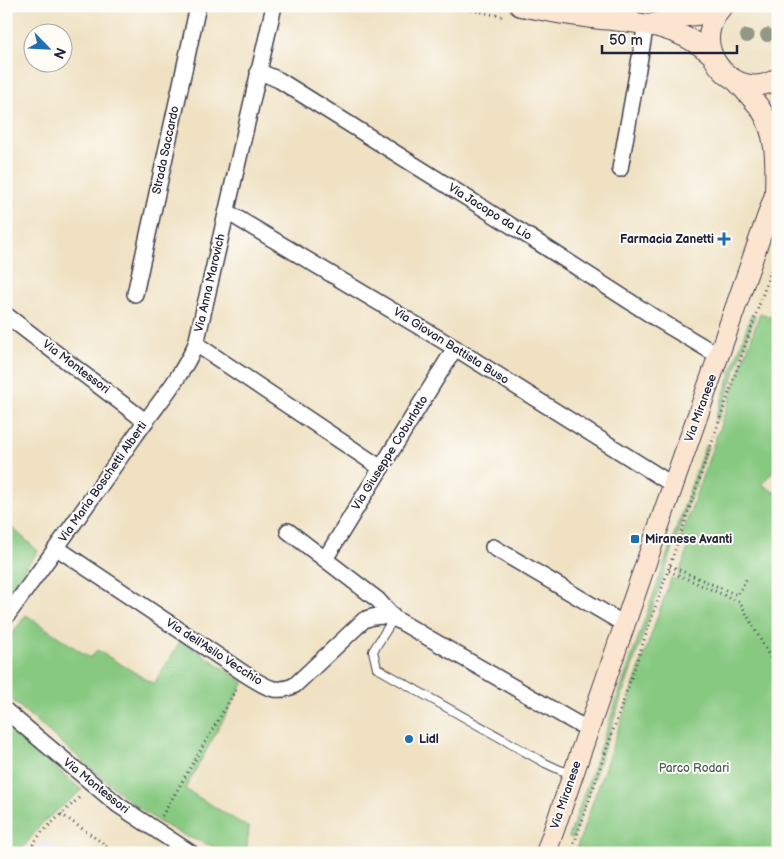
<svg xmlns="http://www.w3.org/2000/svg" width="784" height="859" viewBox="0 0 784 859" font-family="'Balsamiq Sans',sans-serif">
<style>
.built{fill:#dad6f7}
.green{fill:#87c981;stroke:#54765e}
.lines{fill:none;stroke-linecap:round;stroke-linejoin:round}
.lane-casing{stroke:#413f4f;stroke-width:10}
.street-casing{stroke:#413f4f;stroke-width:18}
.secondary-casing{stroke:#413f4f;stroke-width:22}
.path{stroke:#413f4f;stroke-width:3;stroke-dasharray:1 4;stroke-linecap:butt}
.lane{stroke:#fff;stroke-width:8}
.street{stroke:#fff;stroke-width:15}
.secondary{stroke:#fce5d0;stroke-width:20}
.tree{fill:#929886}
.poi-dot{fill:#1f6fb2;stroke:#fdfcf7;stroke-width:2}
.labels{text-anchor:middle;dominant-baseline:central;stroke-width:4;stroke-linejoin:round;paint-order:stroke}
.street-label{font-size:12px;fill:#22223b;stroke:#fdfcf7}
.poi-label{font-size:12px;font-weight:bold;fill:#22223b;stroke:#fdfcf7;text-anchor:start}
.park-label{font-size:12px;fill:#455c54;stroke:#fdfcf7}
</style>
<rect width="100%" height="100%" fill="#fdfcf7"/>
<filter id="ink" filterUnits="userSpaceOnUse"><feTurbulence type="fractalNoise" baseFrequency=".02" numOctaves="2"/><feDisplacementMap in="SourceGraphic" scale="10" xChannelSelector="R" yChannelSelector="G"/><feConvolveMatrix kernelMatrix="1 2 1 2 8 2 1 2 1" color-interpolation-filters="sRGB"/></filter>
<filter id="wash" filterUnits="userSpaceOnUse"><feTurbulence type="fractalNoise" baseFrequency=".0096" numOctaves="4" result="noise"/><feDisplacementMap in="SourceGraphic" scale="20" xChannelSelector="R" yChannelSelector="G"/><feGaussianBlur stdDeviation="1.12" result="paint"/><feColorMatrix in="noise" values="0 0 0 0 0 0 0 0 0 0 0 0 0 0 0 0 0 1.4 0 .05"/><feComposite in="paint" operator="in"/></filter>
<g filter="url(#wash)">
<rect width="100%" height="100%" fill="#efe1c2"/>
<path class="built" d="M44,841L61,853H37Z"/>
<g class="green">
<path d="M760,313L778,319V465L762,484L778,495V853H575L671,578L677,580L688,548L679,543Z"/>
<path d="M751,315L755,316L718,420L715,419Z"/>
<path d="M705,446L708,447L573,838L569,837Z"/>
<path d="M6,522L38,551L6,595Z"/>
<path d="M26,615L90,658L97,650L154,684L181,640L244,682L185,789L249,828L246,853H231L188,837L159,822L127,799L6,695V642Z"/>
<path d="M6,726L82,790L43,822L19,853H6Z"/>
</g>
</g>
<g filter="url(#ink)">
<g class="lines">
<defs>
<path id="lane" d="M394,618L373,651L377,668L545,763L560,770L571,773"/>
<g id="street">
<path d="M258,71L279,80L539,243L657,319L719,356"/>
<path d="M620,169L646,24"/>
<path d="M227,212L455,348L673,485"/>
<path d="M135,294L198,6"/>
<path d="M6,315L145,421"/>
<path d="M196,344L381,468"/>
<path d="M288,531L378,600L394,618"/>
<path d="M493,547L624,624"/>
<path d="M57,548L245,674C262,684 275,696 295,685L364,620C374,615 383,615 394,618L576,723L590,728"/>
<path d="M325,559L455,348"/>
<path d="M6,617C50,557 93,497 135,436C156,406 181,378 196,344L274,6"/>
<path d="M6,711L118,805L191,853"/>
</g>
<g id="secondary">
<path d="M520,6C544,11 568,15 592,18C637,23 675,23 711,54"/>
<path d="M723,6C717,11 714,18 711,26C699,63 744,102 778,78"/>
<path d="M652,24L680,17L711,13L720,9"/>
<path d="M737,82C744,90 753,99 760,108C777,133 776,164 775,192"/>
<path d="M546,853L649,554L778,186"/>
</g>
</defs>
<use href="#lane" class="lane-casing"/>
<use href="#street" class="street-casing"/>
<use href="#secondary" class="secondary-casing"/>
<g class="path">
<path d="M452,6L505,17"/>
<path d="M670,566L737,595L748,577"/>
<path d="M669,571L740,602L778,672"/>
<path d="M61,814L117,853"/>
<path d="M162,816L237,688"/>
<path d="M27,853L41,833L81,796"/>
<path d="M571,853L778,250"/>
</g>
<use href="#lane" class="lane"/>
<use href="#street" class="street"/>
<use href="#secondary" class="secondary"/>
</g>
<g class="tree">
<circle cx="767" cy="35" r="7"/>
<circle cx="747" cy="36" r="7"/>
</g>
</g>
<g class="poi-dot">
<path d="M721.5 231.5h5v5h5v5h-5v5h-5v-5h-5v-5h5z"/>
<rect x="630" y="534" width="10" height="10" rx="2.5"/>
<circle cx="409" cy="739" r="5"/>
</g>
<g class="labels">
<g class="street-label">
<text transform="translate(166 150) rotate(-78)">Strada Saccardo</text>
<text transform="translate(490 212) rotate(32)">Via Jacopo da Lio</text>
<text transform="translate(210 283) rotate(-77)">Via Anna Marovich</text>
<text transform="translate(451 346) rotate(32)">Via Giovan Battista Buso</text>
<text transform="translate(76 367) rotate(37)">Via Montessori</text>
<text transform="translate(701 408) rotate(-70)">Via Miranese</text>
<text transform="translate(390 453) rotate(-58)">Via Giuseppe Coburlotto</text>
<text transform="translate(103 482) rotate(-55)">Via Maria Boschetti Alberti</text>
<text transform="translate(214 652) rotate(33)">Via dell'Asilo Vecchio</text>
<text transform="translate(96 786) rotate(39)">Via Montessori</text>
<text transform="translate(566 795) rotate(-71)">Via Miranese</text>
</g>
<g class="poi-label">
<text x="714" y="239" text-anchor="end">Farmacia Zanetti</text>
<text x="645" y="539">Miranese Avanti</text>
<text x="419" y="739">Lidl</text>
</g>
<g class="park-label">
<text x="694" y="768">Parco Rodari</text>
</g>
</g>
<rect width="784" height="859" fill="none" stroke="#fdfcf7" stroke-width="25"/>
<g transform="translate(48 48) rotate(114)"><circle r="24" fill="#fdfcf7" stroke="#a5a5ac"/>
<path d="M0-4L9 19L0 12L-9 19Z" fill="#1f6fb2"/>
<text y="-8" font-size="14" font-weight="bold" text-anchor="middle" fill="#22223b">N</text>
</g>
<path d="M602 45v8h135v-8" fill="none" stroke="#22223b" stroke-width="2.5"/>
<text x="609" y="45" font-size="15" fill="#22223b" stroke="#fdfcf7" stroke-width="4" paint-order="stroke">50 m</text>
</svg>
